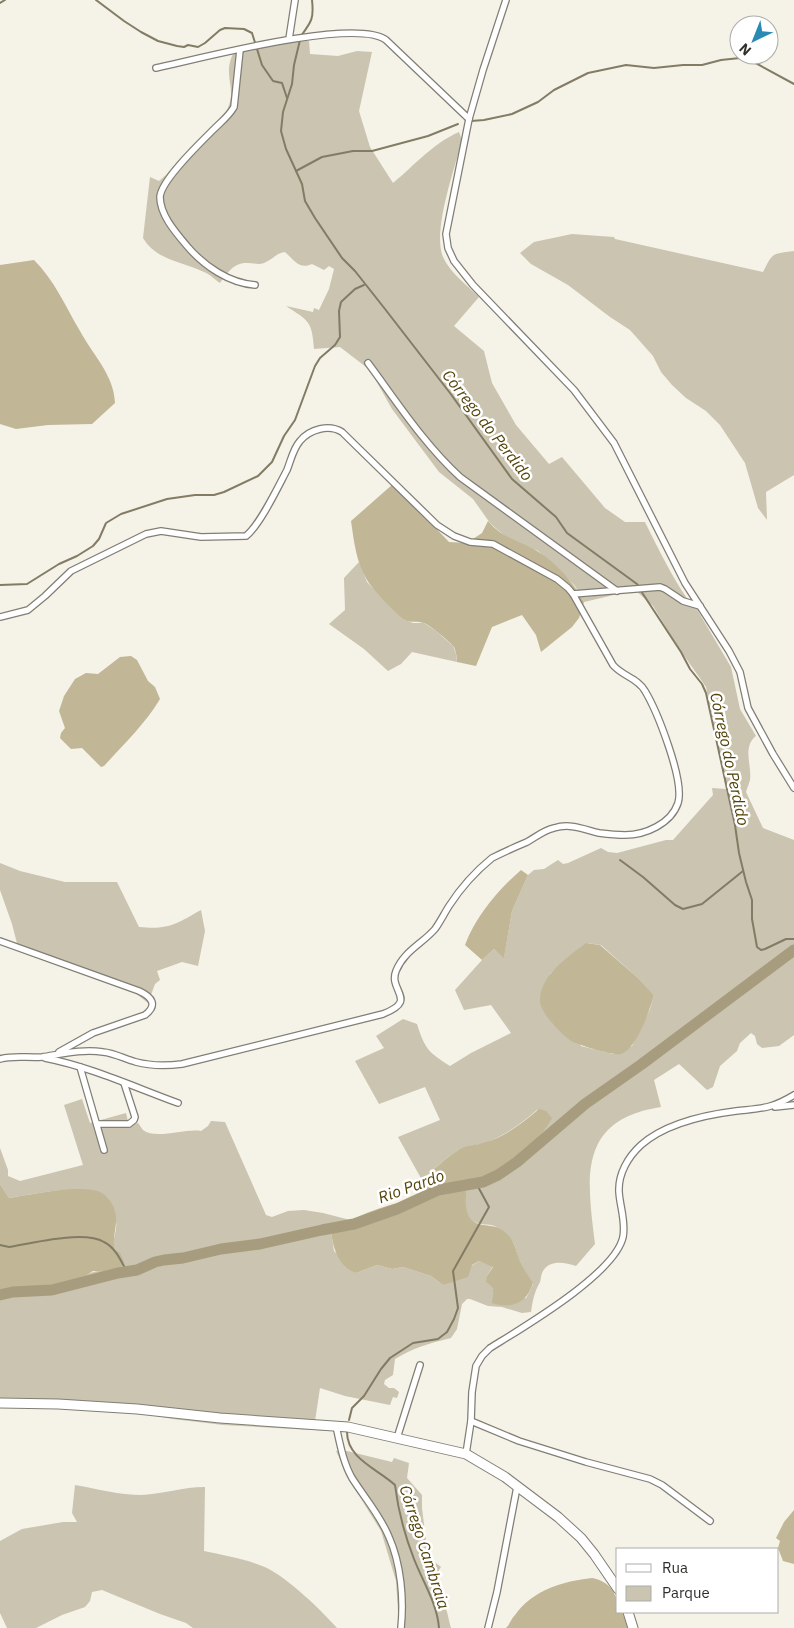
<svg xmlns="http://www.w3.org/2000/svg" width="794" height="1628" viewBox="0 0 794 1628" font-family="'IBM Plex Sans',sans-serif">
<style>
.green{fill:#cac4b0;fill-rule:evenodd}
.forest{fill:#c1b696}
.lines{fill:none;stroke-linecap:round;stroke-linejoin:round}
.stream{stroke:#837c65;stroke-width:2}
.river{stroke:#a79d7e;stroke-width:11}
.street-casing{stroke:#817e75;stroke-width:8}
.secondary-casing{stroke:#817e75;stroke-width:11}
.street{stroke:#fff;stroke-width:5.5}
.secondary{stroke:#fff;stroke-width:9}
.labels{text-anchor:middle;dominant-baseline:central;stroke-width:5;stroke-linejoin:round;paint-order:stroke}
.water-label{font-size:16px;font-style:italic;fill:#544309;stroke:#fff}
</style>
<rect width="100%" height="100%" fill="#f5f2e7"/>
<g class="green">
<path d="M309,41L310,54L338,56L357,51L372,52L359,111L370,147L393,183C415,165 432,144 459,132L462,140C455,168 432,231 443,257C450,273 467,285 479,297L454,326L484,351L492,383L516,425L549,464L562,457L605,508L625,522H645C653,538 683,600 695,606L731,667L740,709L756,736C742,747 752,765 750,780C749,784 747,788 746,792L763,828L794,840V1035L779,1046L762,1048L757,1044L755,1036L751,1033L740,1043L737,1051L720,1066L713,1087L707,1090L679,1064L654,1080L661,1107C577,1120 587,1178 595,1244L576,1266C565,1263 551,1259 543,1271C541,1274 541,1279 540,1282C534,1293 533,1299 531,1312L522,1313L502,1307L488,1306L470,1299H467L462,1304L457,1329L451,1338C430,1343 413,1348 395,1359L393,1375L385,1380L384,1384L389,1388H394L399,1392L397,1398L393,1397L390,1405L345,1396L320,1388L315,1421L330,1431L223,1425L173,1419L133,1412L0,1405V1296C12,1296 23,1288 34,1287C44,1286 53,1290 62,1287C84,1281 84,1268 110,1272L117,1253C109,1243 118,1232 116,1222C114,1212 106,1202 101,1193C70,1186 39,1193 9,1198L0,1184V1148L8,1170V1176L20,1181L83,1165L64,1105L82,1099L90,1123L126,1113L129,1125L138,1123C140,1125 141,1128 143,1130C156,1140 185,1128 201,1131L208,1126L211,1121L225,1122L266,1215L272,1217L288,1211L304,1210L323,1213L350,1220L331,1231L334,1251L356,1273L377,1265L392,1269L403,1267L431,1276L443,1285L479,1261L493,1266L487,1276L494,1292L493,1294L526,1298L530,1291L533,1284C528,1276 523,1268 519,1259C516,1252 516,1244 510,1238C506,1233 498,1226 491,1225C481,1224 469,1224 466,1211C464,1204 466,1195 467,1188L473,1182L485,1178L519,1156L538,1109C522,1123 506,1135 485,1143C478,1145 469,1145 462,1148C447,1156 434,1169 422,1180L398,1137L440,1120L425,1087L379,1104L355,1061L384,1048L376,1036L403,1019L417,1024C425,1049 428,1052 450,1066L471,1053L511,1033L491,1005L464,1010L455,990L482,960L494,949L504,957L512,911L528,875L534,870L544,869L558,860L563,864L568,863L601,848L608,852L617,853L666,840H673L713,795L712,788L726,789L706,687L676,644L653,606L635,590L584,602L575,586L557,567L538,551L507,538L490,523L473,499L439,472L392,409L370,370L340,347L314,349C312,321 309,321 286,306L313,312L314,308L319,310L329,289L334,269L329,266L324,270L312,264C299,270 293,259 285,252C276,253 272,260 264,263C259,265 253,263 248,263C234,262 227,273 220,283C215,280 210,274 204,272C182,261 157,261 143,238L150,177L159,181L166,175C178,161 191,148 204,135C212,127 225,117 229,105C236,87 222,74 234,52L287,42ZM587,943L601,945L638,978L654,995L650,1009L632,1046L613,1054L581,1046L550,974L570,956Z"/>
<path d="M572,234L614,237L615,239L763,272C773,252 772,254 794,251V475L766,492L767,520L758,508L745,463L720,425L706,411L686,398L672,385L661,372L653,356L630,330L610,317L568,285L531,264L520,253L534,242Z"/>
<path d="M359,562L367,582L390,606L405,620L413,623H424L436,631L453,646L456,654L457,662L412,652L401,664L388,671L364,649L329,624L345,610L344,578Z"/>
<path d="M0,863L20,871L65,882H117L139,927C169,930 176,924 201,910L205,931L198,966L182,962L157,971L160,980L155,984L148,1003L133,991L19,951L12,924L0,890Z"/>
<path d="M336,1451H347L392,1462L394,1458L409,1463L407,1478L422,1495V1508L428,1557L441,1567L439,1570L434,1591C448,1606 446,1609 451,1628H399L396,1581L381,1531L353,1486Z"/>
<path d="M75,1485C98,1489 119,1495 142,1495C163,1494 183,1487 205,1487L204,1551C223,1555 250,1560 267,1568C290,1580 320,1609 337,1628H193L186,1623L160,1614L102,1590L92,1592L90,1601L85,1607L62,1615L36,1628H7L0,1613V1541L22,1529L63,1522H77L72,1513Z"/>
</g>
<g class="forest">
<path d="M34,260C55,281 65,306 80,331C93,355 114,375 115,403L92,424L48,425L16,429L0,424V265Z"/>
<path d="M393,484L449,542L467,543L482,533L488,521C503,539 519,540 537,551C556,562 574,583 584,602L579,618L572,627L541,652L536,635L522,615L492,627L476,666L457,662C457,657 456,652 454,647C450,642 430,625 424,623C417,621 411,623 405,620C396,614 372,589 367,580C356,562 354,541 351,521Z"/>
<path d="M131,656L137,660L148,681L155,687L160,699C145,724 124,744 104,766L101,767L82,748L71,749L60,738L61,733L65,728L59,711L64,696L75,679L86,673L98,674L120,657Z"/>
<path d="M521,870L528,875L512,911L504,958L494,949L482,960L465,945C476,916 498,890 521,870Z"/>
<path d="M586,943L600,945L638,978L654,995C650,1009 637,1049 621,1054C614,1056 577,1045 570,1040C561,1034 540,1012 540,1001C540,975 568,957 586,943Z"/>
<path d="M539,1109L546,1111L552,1118C538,1144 513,1161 488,1176C481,1181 474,1182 467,1187C465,1203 463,1222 483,1225C495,1227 498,1225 508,1235C516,1243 516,1253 521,1263C524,1270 529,1276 533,1283C527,1304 510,1309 492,1303C493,1293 496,1288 486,1282L487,1276L493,1267L479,1261L472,1265L468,1277L443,1285L431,1276L403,1267L392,1269L377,1265L356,1273C338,1266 333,1248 331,1231C362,1212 395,1201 431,1197L422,1180C432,1171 452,1152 464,1147C470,1145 477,1145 483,1143C505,1137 521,1124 539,1109Z"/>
<path d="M0,1184L9,1198C30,1195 83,1183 102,1193C108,1197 114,1205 115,1212C119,1224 111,1238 115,1250L120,1253L124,1262L118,1273L93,1271L72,1284L59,1288L33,1287L5,1296H0Z"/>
<path d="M794,1510V1564L783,1561L778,1548L780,1541L776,1538L784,1522Z"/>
<path d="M592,1578C611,1582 618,1594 618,1612H622L628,1628H506C510,1624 511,1619 515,1615C533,1590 563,1581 592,1578Z"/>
</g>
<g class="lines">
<g class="stream">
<path d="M96,0L124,21L141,32L158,41L177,46L184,47L188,45L198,47L205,43L220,30L225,28L244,29L252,33L262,65L273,81L282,83L287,98"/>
<path d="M0,3L5,0"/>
<path d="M301,36C312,21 314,18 312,0"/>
<path d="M300,40L294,65L292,84L283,112L281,131L286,149L302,184L305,201L315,218L342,258L355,271L385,309L450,393L512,479L556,517L567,533L637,584L639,587"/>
<path d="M471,121L484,120L512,114L538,102L554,90L588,73L626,65L654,68L683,65H702L721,60L740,58L750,60L794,84"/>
<path d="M296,171L322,157L353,151H372L428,136L458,124"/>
<path d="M0,585L27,584L59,564L77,556L93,546L99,539L106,523L121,514L167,499L195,495H214L224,492L258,476L272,462L284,436L295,420L315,366L320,358L335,345L340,337L339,311L341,302L355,289L364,285"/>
<path d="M641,591L681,652L690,669L702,684L706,693L735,825L739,853L746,882L752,900V919L757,947L761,950L765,949L786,939H794"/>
<path d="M620,860L643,877L675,905L683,909L702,904L743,871"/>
<path d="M0,1245L9,1247C32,1243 84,1230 104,1242C116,1248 121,1261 127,1272"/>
<path d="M349,1420L352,1408L364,1396L381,1369L390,1358L413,1343L438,1339L447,1332L454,1319L458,1308L453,1271L489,1207L476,1183"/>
<path d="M347,1432C347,1459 378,1469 395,1485C398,1510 405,1536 414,1559C423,1582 437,1603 439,1628"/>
</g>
<path class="river" d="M0,1295L13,1292L52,1290L118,1273L137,1270L155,1262L164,1260L183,1258L221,1249L260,1244L322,1230L354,1224L397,1209L438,1190L483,1182L498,1175L517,1162L585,1104L642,1064L794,950"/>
<defs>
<g id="street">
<path d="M506,0L483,70L469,119L446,234L448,248L454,261L473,285L574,390L614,443L685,583L729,651L740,672L748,708L773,754L794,788"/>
<path d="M289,39L295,0"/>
<path d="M240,50L234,107C229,116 221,122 214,129C201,142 161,180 160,197C160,215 176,233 187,246C204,266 229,283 255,285"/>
<path d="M156,68C198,59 355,17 386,40L469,119"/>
<path d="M368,363C397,402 424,444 460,477L617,591"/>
<path d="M0,617L28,610L45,596L71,571L146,534L161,531L201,537L246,536C260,525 278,487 287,470C291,460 293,449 300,441C310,429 329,424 342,432L437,525L454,536L470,542L493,544L557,579L568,588L573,594"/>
<path d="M0,941L139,991C152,997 158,1005 145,1015L93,1033L59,1052"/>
<path d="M45,1058C91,1067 134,1087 178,1103"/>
<path d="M0,1059C14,1055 27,1058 42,1057C62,1054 82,1049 103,1052C114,1053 125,1059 136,1062C151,1066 166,1066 182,1064L383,1014C419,1000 388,991 396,971C404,951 422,944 435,929C440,922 444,914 449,906C460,889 476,871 492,858C504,852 515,847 527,842C536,837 544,830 554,828C570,823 583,829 599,833C607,834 617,835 625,835C645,835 671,824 678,803C685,781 657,711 645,691C638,678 622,676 613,665L573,594L660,587L665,589L683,601L700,606"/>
<path d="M80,1067L104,1150"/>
<path d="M775,1107L794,1105"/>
<path d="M97,1124H129L134,1120L135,1117L124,1083"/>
<path d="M471,1421L519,1441L586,1462L650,1479L662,1485L710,1521"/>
<path d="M336,1426C340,1444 343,1462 352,1478C364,1497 380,1515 389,1537C401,1564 404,1599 401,1628"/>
<path d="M397,1438L420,1365"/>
<path d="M466,1454L471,1421L472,1392L476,1366L482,1356L490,1348C522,1328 615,1274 623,1237C626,1222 620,1207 619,1192C618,1174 628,1157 641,1145C666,1123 704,1115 736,1111C762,1108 771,1109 794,1095"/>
<path d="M488,1628L497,1592L517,1487"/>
</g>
<g id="secondary">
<path d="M0,1403L58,1404L137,1409L220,1418L348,1427L466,1454L505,1477L558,1517L581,1538L594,1554L618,1589"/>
<path d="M628,1612L633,1628"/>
</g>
</defs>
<use href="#street" class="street-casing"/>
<use href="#secondary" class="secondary-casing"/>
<use href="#street" class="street"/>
<use href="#secondary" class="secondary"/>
</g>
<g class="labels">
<g class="water-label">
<text transform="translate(488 425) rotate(52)">Córrego do Perdido</text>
<text transform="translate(730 759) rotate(78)">Córrego do Perdido</text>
<text transform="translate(411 1186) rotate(-20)">Rio Pardo</text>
<text transform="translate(425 1547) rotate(72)">Córrego Cambraia</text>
</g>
</g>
<rect x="616" y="1548" width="162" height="65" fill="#ffffff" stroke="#acacaa"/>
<rect x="626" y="1564" width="25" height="8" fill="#ffffff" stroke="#acacaa"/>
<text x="662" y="1573" font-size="15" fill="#302f2b">Rua</text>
<rect x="626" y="1586" width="25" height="15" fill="#cac4b0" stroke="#acacaa"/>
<text x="662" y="1598" font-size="15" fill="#302f2b">Parque</text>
<g transform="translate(754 40) rotate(223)"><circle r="24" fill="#ffffff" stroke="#acacaa"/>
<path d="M0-4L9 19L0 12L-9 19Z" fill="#288ab5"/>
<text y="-8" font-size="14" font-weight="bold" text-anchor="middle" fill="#302f2b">N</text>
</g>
</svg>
